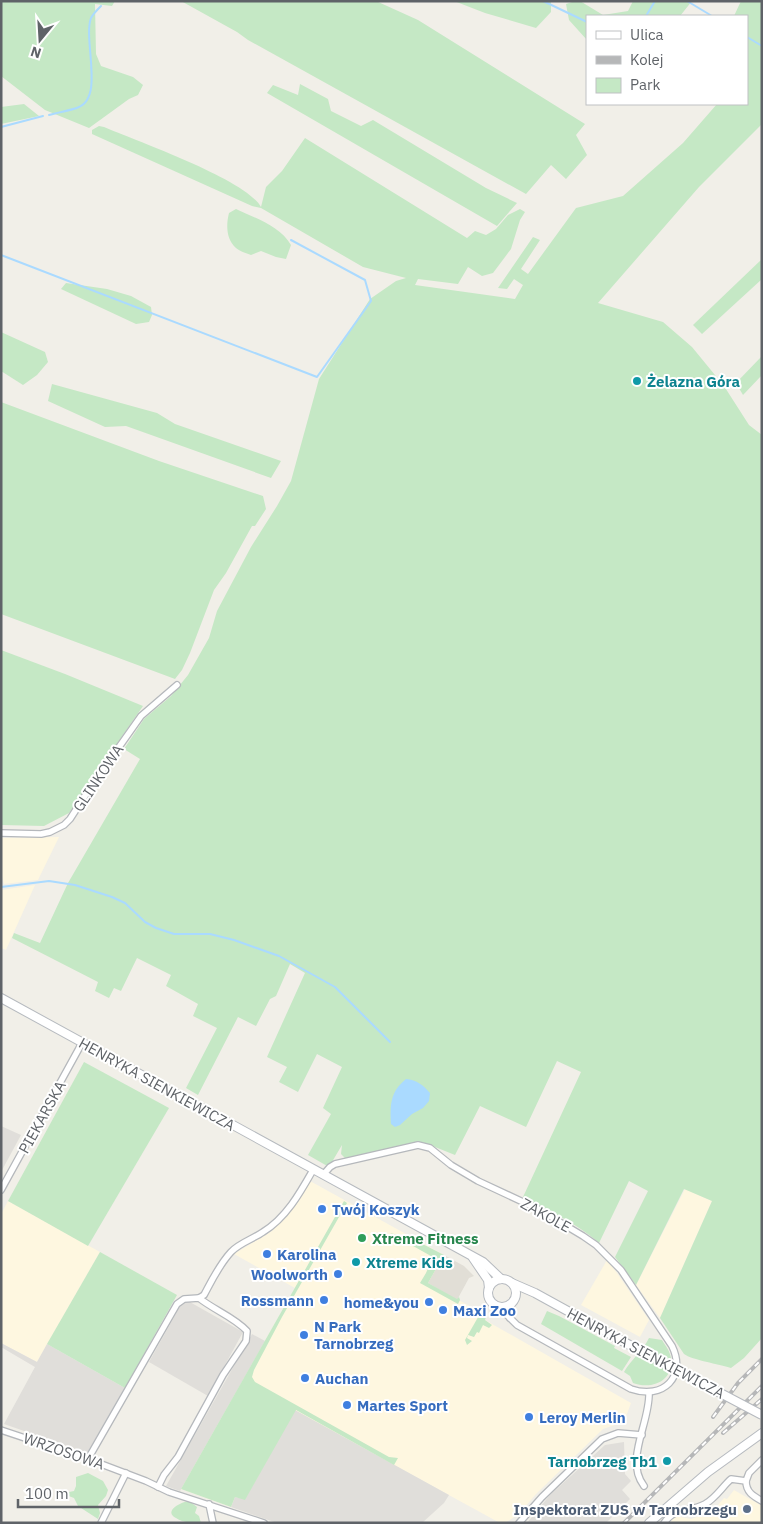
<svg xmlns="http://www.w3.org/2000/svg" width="763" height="1524" viewBox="0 0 763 1524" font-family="'IBM Plex Sans',sans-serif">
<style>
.commercial{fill:#fef7e0}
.industrial{fill:#e0deda}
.education{fill:#e1ded6}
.green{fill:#c5e8c5}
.water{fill:#aadaff}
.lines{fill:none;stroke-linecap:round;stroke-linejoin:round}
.stream{stroke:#aadaff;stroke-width:2}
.minor-casing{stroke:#b5b8bc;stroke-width:8}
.secondary-casing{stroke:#b6babf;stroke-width:10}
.minor{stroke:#fff;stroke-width:5.5}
.secondary{stroke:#fff;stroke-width:8}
.rail-casing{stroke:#b6b7b8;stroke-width:4}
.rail{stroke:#fff;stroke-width:2;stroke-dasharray:5.5;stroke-linecap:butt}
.secondary-bridge-casing{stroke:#b6babf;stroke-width:10;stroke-linecap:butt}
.secondary-bridge{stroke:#fff;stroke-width:8}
.culture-dot{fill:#0f9aa8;stroke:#fff;stroke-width:2}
.shop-dot{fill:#3f7fe0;stroke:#fff;stroke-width:2}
.leisure-dot{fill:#2e9e5b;stroke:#fff;stroke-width:2}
.service-dot{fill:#5c6f8a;stroke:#fff;stroke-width:2}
.labels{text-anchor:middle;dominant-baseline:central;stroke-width:4;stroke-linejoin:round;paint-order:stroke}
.culture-label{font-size:15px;font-weight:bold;fill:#0d838f;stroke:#fff;text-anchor:start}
.street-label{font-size:15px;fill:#5f6368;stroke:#fff}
.shop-label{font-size:15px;font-weight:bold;fill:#366cbe;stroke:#fff;text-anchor:start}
.leisure-label{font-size:15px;font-weight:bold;fill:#27864d;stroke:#fff;text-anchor:start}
.service-label{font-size:15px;font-weight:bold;fill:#4e5e75;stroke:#fff;text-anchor:end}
</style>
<rect width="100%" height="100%" fill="#f1efe8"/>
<g class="commercial">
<path d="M59,837L38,880L4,884L1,872V838Z"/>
<path d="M35,885L6,950L1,948V890Z"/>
<path d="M310,1181L444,1255L428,1284L487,1315L485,1320L631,1403L624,1422L603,1429L536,1494L519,1514L505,1523H500L394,1465L235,1497L231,1507L181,1489L295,1288L234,1254L272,1231L296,1205Z"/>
<path d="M685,1189L712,1201L660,1318L636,1285Z"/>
<path d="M8,1201L100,1252L37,1362L1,1343V1214Z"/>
<path d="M607,1260L617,1273L649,1320L640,1337L581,1305Z"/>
<path d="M734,1490L762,1506V1523H670L675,1516L691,1519L700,1516L717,1506L724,1498L727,1499Z"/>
</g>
<g class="industrial">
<path d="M1,1126L21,1135L1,1172Z"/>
<path d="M188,1301L243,1332L208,1396L149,1362L182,1303Z"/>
<path d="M252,1334L265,1341L180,1491L166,1486Z"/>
<path d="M1,1343L37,1362L47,1344L125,1388L87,1453L4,1424L35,1367L1,1347Z"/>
<path d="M295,1410L449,1495L444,1503L422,1523H277L231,1507L235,1497L245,1499Z"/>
<path d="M624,1442L625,1474L631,1481L622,1490L630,1499L606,1523H527L550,1495L605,1445Z"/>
</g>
<path class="education" d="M444,1255L464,1266L474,1276L469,1278L457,1300L428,1283Z"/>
<g class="green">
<path d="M1,1H115L112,6L95,4L96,54L101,66L133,77L143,85L138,95L129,99L89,128L45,110L1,76Z"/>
<path d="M181,1H376L418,20L585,124L576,135L587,155L566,179L551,165L526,194L248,40L237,32Z"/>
<path d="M454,1H551V12L536,28L485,13Z"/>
<path d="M575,1H580L603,15L628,11L633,1H692L680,16H587V40L569,20L566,4Z"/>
<path d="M741,1H762V124L699,187L598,303L663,322L692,347L724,386L749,425L762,435V1338L744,1358L731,1368C719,1364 692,1360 684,1354L660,1318L712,1201L684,1189L636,1285L615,1257L648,1191L629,1181L599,1243C576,1223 549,1211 523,1197L581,1072L557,1061L526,1127L480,1106L455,1155L425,1143L418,1142L346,1159L341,1154L342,1145L329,1167L308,1155L331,1114L323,1108L342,1067L317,1054L298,1092L279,1082L287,1067L267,1057L305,973L290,964L276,996L270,999L256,1026L238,1017L198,1095L186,1088L217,1028L193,1016L198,1004L166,986L171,975L137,958L121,991L114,988L109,998L95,991L98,982L12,938L14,933L40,943L68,883L140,759L124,749L144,719L171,696L188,675L209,638L217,611L251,547L277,506L291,481L319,379L370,299L396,281L406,278L363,267L261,208L252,206L92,134V130L99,126L104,127C137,141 247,180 261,207L266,187L282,171L305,138L467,238L475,231L486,235L496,229L508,215L520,209L525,212L520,220L511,249L493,273L482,276L468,267L458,284L418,279L415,285L515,299L523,285L514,279L507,289L498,288L533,237L540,240L521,269L528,274L576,208L623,196L683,143L717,104H747V16H734Z"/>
<path d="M300,84L328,99L331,111L361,126L373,120L486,188L517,203L497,226L267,93L273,85L298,95Z"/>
<path d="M24,104L39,116L1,124V107Z"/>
<path d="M236,209C255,218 280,226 291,245L286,259L276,257L261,251L251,255C246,253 239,251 236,248C226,239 226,225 229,213Z"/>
<path d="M762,259V279L702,334L693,325Z"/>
<path d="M66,283L107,289L131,296L151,307L152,315L149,322L136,324L61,289Z"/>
<path d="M1,332L45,352L48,362L37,375L23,385L1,371Z"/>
<path d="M762,356V375L743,395L736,383Z"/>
<path d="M52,384L157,413L175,424L281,461L271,478L126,426L105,427L48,401Z"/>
<path d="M1,402L159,461L263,496L266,509L255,526H252L226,573L214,590L190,653L182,670L175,679L1,614Z"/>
<path d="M1,650L65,674L143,706L69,813L44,826L1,825Z"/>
<path d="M84,1062L169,1108L88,1246L8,1201Z"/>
<path d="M344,1201L347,1203L282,1317L254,1370L252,1377L255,1382L389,1457L398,1458L394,1465L296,1410L245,1500L235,1497L231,1507L181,1489Z"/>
<path d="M390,1233L413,1239L444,1255L428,1283L457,1299L459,1297L460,1300L458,1304L420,1283L426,1273L429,1266L434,1267L438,1260Z"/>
<path d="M100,1252L177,1295L125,1388L47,1344Z"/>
<path d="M547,1311L559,1316L615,1346L614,1348L631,1357L622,1371L541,1324Z"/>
<path d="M481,1312L487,1315L485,1320L492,1325L489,1328L483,1325L479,1333L477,1332L474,1337L468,1335L467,1338L472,1341L467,1345L465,1340Z"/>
<path d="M649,1338L662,1340C665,1345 670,1351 671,1358C674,1381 652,1390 633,1383L630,1376L624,1372C631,1360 643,1350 649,1338Z"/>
<path d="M88,1473L103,1481L108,1490L106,1496L98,1505L100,1513L98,1519L78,1506L74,1498L66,1495L69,1492L74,1491L76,1486V1477Z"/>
<path d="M189,1501L197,1507L195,1513L199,1516L201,1523C192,1523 184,1523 176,1518C163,1511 181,1502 189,1501Z"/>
</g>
<path class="water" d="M406,1079C417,1080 423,1085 430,1093L429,1101L423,1108L412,1114L400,1125L395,1127L391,1124C390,1105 390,1092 406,1079Z"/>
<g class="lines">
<g class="stream">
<path d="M543,1L587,22"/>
<path d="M687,1L712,16"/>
<path d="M646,16L655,1"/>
<path d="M747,37L762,46"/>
<path d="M49,115C58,112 70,111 79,107C104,97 83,39 91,18C93,14 98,9 101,6"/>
<path d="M1,127L43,116"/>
<path d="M1,255L317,377L371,301L365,280L291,240"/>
<path d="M1,887L49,881L75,885L112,897L125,903L145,922L156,928L174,934H210L234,940L279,956L335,987L390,1042"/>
</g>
<defs>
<g id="minor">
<path d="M1,833L41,834L50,832L64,825L70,819L90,788L141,716L177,685"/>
<path d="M323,1175L330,1167L335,1164L418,1145L430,1148L451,1165L478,1181L538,1209L583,1236L596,1245L621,1270L672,1346C687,1377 663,1400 631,1389L517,1325L499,1307"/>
<path d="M1,1190L82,1043"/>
<path d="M199,1298L204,1295C212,1280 219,1265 231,1252C239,1243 253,1239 263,1232C286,1218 300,1193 313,1170"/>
<path d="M510,1318L511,1305"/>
<path d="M1,1430L88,1459L146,1481L169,1492L264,1523"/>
<path d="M88,1459L177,1304L184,1299L199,1298C214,1310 234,1317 247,1331L246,1341L223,1375L178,1457L164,1475L158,1487"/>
<path d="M746,1481C746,1492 753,1496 762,1501"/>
<path d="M644,1486C624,1460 650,1423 649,1393"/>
<path d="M209,1504L213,1523"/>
<path d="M101,1523L126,1473"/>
<path d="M519,1523L542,1497L602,1439L618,1433L642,1435"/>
<path d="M664,1523C676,1506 688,1513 705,1504C716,1498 722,1487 731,1479L746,1481L749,1473L762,1460"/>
</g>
<g id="secondary">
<path d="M1,998L483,1262L501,1279"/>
<path d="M473,1258L488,1280L489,1288"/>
<circle cx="502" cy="1293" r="14"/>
<path d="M512,1283L535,1293L635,1348"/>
<path d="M649,1523L708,1472L762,1433"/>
</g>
</defs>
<use href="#minor" class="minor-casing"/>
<use href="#secondary" class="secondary-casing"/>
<use href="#minor" class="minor"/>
<use href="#secondary" class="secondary"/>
<defs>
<g id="rail">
<path d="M713,1417L738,1383L762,1359"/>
<path d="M723,1433L762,1399"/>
<path d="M624,1523L762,1386"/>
</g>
</defs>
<use href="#rail" class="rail-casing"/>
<use href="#rail" class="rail"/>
<defs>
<path id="secondary-bridge" d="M635,1348L762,1415"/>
</defs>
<use href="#secondary-bridge" class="secondary-bridge-casing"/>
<use href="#secondary-bridge" class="secondary-bridge"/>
</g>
<g class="culture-dot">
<circle cx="637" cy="381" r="5"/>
<circle cx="356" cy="1262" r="5"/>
<circle cx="667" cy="1461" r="5"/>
</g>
<g class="shop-dot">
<circle cx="322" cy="1209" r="5"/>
<circle cx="267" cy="1254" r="5"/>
<circle cx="338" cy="1274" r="5"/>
<circle cx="324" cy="1300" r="5"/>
<circle cx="429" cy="1302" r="5"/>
<circle cx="443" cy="1310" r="5"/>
<circle cx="304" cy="1335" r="5"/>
<circle cx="305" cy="1378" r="5"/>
<circle cx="347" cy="1405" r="5"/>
<circle cx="529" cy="1417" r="5"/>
</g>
<circle class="leisure-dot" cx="362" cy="1238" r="5"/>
<circle class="service-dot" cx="747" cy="1509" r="5"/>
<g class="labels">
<g class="culture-label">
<text x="647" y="381">Żelazna Góra</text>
<text x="366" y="1262">Xtreme Kids</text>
<text x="657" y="1461" text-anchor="end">Tarnobrzeg Tb1</text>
</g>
<g class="street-label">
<text transform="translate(98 778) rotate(-56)">GLINKOWA</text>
<text transform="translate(157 1084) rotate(29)">HENRYKA SIENKIEWICZA</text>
<text transform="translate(42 1117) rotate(-61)">PIEKARSKA</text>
<text transform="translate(546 1215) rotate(29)">ZAKOLE</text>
<text transform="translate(646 1353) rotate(28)">HENRYKA SIENKIEWICZA</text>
<text transform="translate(64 1451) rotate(19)">WRZOSOWA</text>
</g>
<g class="shop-label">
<text x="332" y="1209">Twój Koszyk</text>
<text x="277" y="1254">Karolina</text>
<text x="328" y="1274" text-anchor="end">Woolworth</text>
<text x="314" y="1300" text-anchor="end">Rossmann</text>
<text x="419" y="1302" text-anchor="end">home&amp;you</text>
<text x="453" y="1310">Maxi Zoo</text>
<text x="314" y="1326">N Park<tspan x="314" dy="17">Tarnobrzeg</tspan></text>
<text x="315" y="1378">Auchan</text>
<text x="357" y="1405">Martes Sport</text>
<text x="539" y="1417">Leroy Merlin</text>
</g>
<g class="leisure-label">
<text x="372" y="1238">Xtreme Fitness</text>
</g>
<g class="service-label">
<text x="737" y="1509">Inspektorat ZUS w Tarnobrzegu</text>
</g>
</g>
<rect width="763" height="1524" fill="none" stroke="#5f6368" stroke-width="5"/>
<rect x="586" y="15" width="162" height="90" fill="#ffffff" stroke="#bfc1c3"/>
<rect x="596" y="31" width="25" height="8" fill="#ffffff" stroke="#bfc1c3"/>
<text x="630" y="40" font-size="15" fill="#5f6368">Ulica</text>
<rect x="596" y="56" width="25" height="8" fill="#b6b7b8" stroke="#bfc1c3"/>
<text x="630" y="65" font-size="15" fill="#5f6368">Kolej</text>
<rect x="596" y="78" width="25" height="15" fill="#c5e8c5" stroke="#bfc1c3"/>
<text x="630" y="90" font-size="15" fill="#5f6368">Park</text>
<g transform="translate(40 40) rotate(198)" stroke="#ffffff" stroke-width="4" paint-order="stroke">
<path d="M0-4L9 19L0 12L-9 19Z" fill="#5f6368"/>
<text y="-8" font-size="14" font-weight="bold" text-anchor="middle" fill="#5f6368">N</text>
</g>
<path d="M18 1499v8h101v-8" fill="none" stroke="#5f6368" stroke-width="2.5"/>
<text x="25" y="1499" font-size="15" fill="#5f6368" stroke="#ffffff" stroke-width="4" paint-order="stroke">100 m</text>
</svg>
